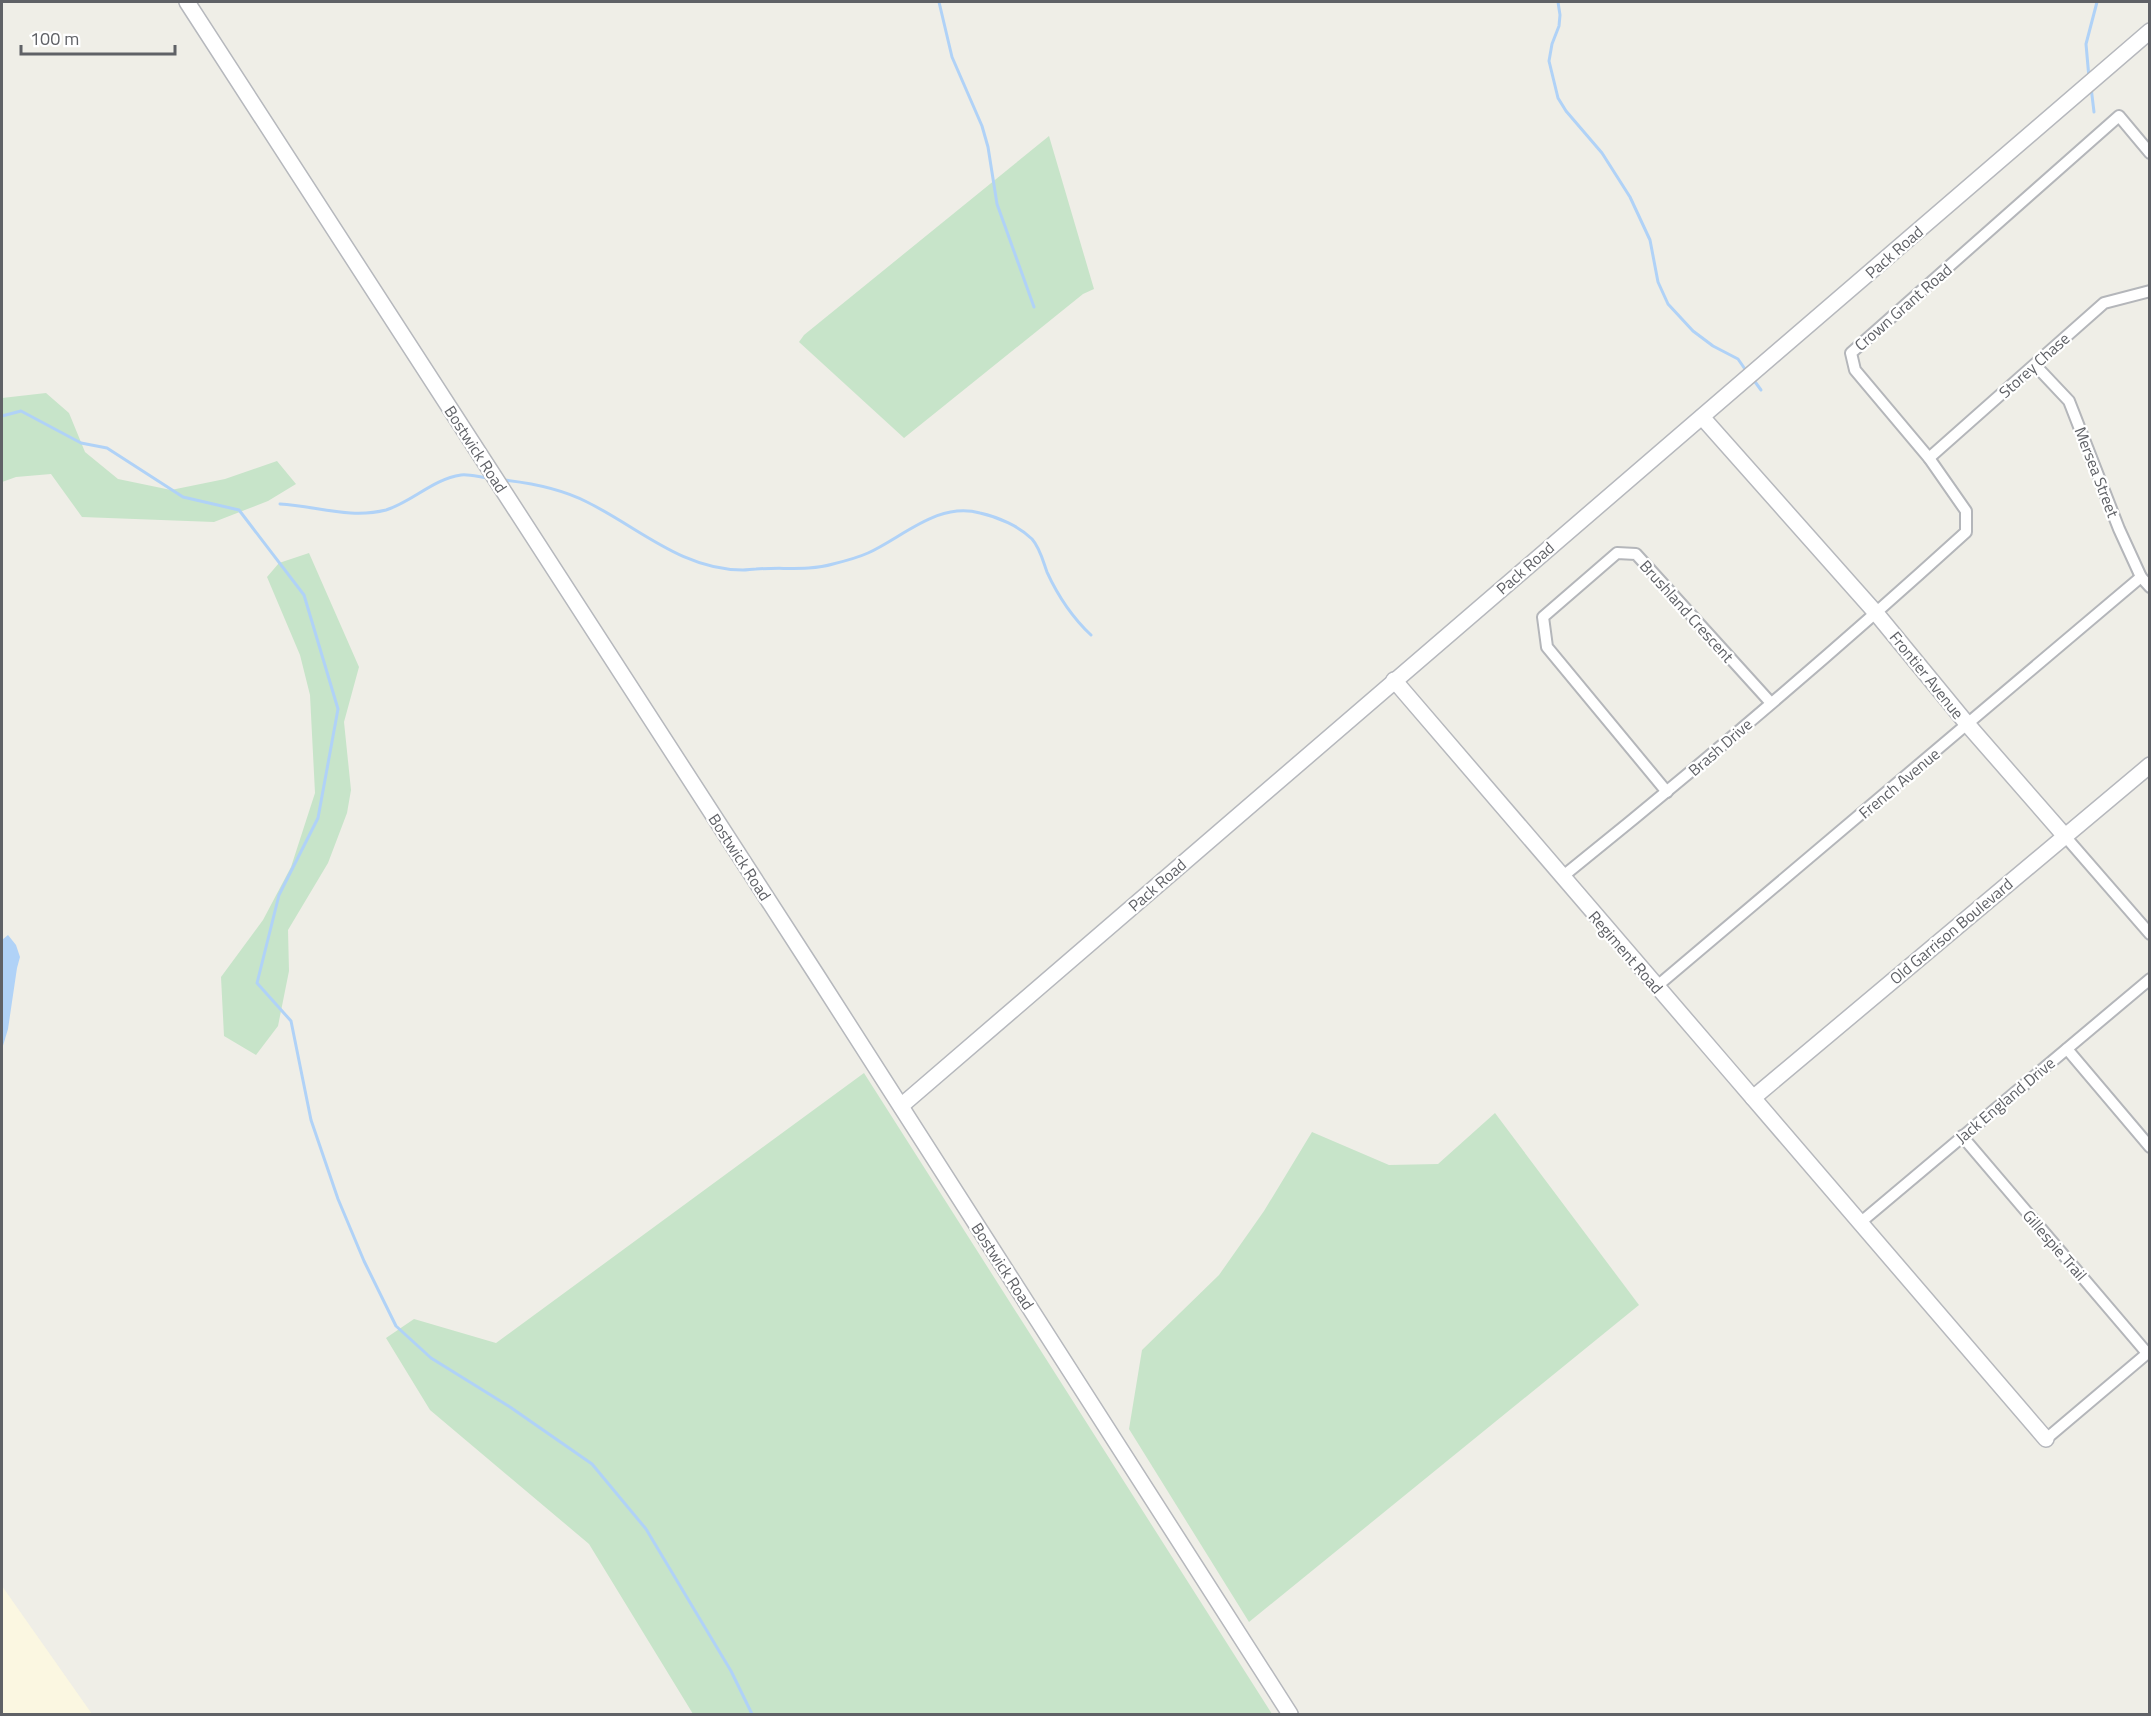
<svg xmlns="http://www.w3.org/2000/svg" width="2151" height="1716" viewBox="0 0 2151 1716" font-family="'Titillium Web',sans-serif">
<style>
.commercial{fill:#fbf7e1}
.green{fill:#c7e4c9}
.water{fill:#b0d2f7}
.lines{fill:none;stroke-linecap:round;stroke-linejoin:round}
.stream{stroke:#b0d2f7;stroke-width:3}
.street-casing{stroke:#b4b6ba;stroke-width:14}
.secondary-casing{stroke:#b6b8bd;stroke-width:18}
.street{stroke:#fff;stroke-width:10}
.secondary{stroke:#fff;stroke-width:15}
.labels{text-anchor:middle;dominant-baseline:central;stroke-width:4.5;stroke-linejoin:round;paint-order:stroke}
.street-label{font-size:16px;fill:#5f6166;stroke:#fff}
</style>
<rect width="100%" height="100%" fill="#efeee7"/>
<path class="commercial" d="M2,1586L92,1714H2Z"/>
<g class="green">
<path d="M1049,136L1094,289L1083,294L904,438L799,342L804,335Z"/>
<path d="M46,393L69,413L85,452L118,479L171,490L225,479L277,461L296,484L268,501L214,522L82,517L51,474L16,477L2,482V398Z"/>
<path d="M309,553L359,667L344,722L351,790L347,813L328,863L288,930L289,971L278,1026L256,1055L224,1036L221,977L263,920L291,867L315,793L310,695L300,655L267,577L279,563Z"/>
<path d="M864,1073L1272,1714H693L589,1544L430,1410L386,1338L414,1319L496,1343Z"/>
<path d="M1495,1113L1639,1305L1249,1622L1129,1429L1142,1350L1219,1275L1264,1211L1312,1132L1389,1165L1438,1164Z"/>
</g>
<path class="water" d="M8,935L16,945L20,957L17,968L8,1029L2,1049V940Z"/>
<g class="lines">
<g class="stream">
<path d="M939,2L952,57L982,126L988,147L997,204L1034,307"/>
<path d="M1558,2L1560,15L1559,26L1552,44L1549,61L1558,98L1566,111L1602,153L1630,197L1650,240L1658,282L1668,304L1693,331L1713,346L1738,359L1747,372"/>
<path d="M2089,78L2086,44L2097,2"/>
<path d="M2091,87L2094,112"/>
<path d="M1753,379L1761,390"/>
<path d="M2,416L21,411L81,443L107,448L183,497L239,510L304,595L338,709L318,818L279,895L257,983L291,1021L311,1120L338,1199L364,1261L396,1326L431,1358L510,1407L592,1464L646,1529L731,1671L752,1714"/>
<path d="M504,480C531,483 562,489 587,502C638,527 682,570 743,570C747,570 752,569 756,569C781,567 809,571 833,564C845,561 857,558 868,553C903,537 939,501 980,513C998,517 1019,526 1032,539C1040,548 1043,561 1047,572C1058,596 1072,617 1091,635"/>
<path d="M280,504C316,506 350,519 386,510C412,502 433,479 461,475C469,474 479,477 488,478"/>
</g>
<defs>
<g id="street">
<path d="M2035,365L2069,401L2119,529L2141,577L2150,587"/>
<path d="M1929,458L2104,303L2150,291"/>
<path d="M1667,792L1547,647L1543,617L1617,553L1636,554L1771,703"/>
<path d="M2064,835L2150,934"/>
<path d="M1562,877C1700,766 1835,651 1966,532V511L1929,458L1855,370L1851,353L2119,116L2150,153"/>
<path d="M1656,987L2141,577"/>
<path d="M2067,1049L2150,1147"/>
<path d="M1962,1136L2147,1353"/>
<path d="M1861,1222L2150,979"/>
<path d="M2046,1439L2150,1351"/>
</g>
<g id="secondary">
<path d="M187,2L816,974L1290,1714"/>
<path d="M1702,417L1876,613L1968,725L2064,835"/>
<path d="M1394,680C1610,934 1830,1185 2046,1439"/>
<path d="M1753,1098L2150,765"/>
<path d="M901,1106L2150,31"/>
</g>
</defs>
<use href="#street" class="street-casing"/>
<use href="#secondary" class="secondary-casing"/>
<use href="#street" class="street"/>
<use href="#secondary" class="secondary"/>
</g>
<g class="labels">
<g class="street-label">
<text transform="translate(1894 252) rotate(-41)">Pack Road</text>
<text transform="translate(1903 307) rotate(-41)">Crown Grant Road</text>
<text transform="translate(2034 365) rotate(-42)">Storey Chase</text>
<text transform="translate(476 449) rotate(57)">Bostwick Road</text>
<text transform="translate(2097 472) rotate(69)">Mersea Street</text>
<text transform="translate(1525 568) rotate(-41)">Pack Road</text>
<text transform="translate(1687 611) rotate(48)">Brushland Crescent</text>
<text transform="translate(1927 675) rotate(51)">Frontier Avenue</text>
<text transform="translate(1720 747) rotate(-41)">Brash Drive</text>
<text transform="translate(1899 783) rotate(-40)">French Avenue</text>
<text transform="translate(740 857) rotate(57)">Bostwick Road</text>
<text transform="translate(1157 885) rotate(-41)">Pack Road</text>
<text transform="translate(1951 931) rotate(-40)">Old Garrison Boulevard</text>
<text transform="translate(1626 952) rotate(49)">Regiment Road</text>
<text transform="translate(2005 1100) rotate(-40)">Jack England Drive</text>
<text transform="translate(2055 1245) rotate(49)">Gillespie Trail</text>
<text transform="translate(1003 1266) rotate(57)">Bostwick Road</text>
</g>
</g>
<rect width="2151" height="1716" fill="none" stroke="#5f6166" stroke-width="6"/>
<path d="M21 45v9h154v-9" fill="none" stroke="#5f6166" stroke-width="3"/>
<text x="30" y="45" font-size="18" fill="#5f6166" stroke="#ffffff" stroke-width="4.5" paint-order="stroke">100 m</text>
</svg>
